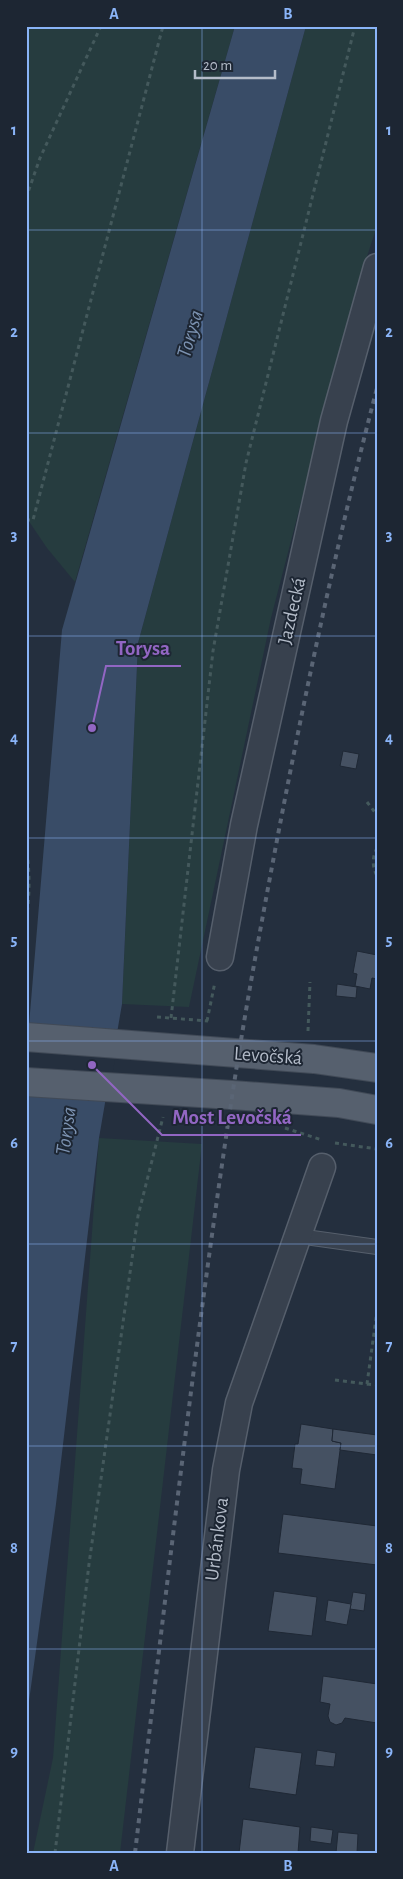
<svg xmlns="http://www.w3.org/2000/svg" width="403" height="1879" viewBox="0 0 403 1879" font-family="'Alegreya Sans',sans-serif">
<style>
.green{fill:#263c3f}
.water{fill:#394c67}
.pier{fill:#242f3e}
.building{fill:#455162;stroke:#1f2835}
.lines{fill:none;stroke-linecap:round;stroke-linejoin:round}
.lane-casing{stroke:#565f6c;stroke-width:16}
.street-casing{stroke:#565f6c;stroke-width:29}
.primary-casing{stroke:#414a57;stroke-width:30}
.path{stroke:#44595c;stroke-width:3;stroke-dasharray:4 4;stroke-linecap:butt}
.lane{stroke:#38414e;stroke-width:14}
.street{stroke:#38414e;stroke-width:26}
.primary{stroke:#56606e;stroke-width:28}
.rail{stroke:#5a6575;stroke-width:4;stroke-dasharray:5 5;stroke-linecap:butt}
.grid{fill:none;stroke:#8ab4f8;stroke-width:1;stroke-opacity:0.55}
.labels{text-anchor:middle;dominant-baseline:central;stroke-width:4;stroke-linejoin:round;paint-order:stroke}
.street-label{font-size:20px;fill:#b4bcc9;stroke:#1d2633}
.water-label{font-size:21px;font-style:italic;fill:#7c92b1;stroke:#1d2633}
.leader{fill:none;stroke:#9266c3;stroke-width:2}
.callout-dot{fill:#9266c3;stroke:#1d2633;stroke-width:2}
.callout-label{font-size:21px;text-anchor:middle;font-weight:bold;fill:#9266c3;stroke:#1d2633;stroke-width:4;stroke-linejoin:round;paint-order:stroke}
.neatline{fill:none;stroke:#8ab4f8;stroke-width:2}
.grid-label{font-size:16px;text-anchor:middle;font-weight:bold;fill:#8ab4f8}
</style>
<rect width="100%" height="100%" fill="#242f3e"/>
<g class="green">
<path d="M26,26H235L75,582L47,548L26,517Z"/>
<path d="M306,26H377V226L356,290L271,618L189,1007L122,1004L138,643Z"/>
<path d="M99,1138L202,1144L120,1853H33L53,1758Z"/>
</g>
<path class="water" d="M235,26H306L138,643L122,1004L99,1138L56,1504L26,1723V1061L62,630Z"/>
<path class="pier" d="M26,1033L118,1043L110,1087L26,1082Z"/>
<g class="building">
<path d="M343,751L359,754L356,769L340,766Z"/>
<path d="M357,951L377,955V979L372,978L370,989L355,986L357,974L353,973Z"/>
<path d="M337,984L357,987L356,998L336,996Z"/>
<path d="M301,1424L333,1429L332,1441L341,1443L335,1489L300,1484L302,1469L292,1468L295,1444H298Z"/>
<path d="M333,1429L377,1435V1455L340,1450L341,1443L332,1441Z"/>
<path d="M283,1514L377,1526V1565L278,1553Z"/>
<path d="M274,1591L317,1597L312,1636L268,1631Z"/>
<path d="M353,1592L366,1594L364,1611L350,1609Z"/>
<path d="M328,1600L351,1604L347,1625L325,1621Z"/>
<path d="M323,1676L377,1684V1723L345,1718L342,1723L336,1725L330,1722L328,1716L330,1704L320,1702Z"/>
<path d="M255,1747L302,1753L296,1795L249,1788Z"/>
<path d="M317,1750L336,1753L334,1767L315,1765Z"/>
<path d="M243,1819L300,1827L298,1853H239Z"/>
<path d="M311,1827L333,1830L331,1844L310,1841Z"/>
<path d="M338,1832L358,1834L357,1853H336Z"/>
</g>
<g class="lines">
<defs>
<path id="lane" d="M298,1236L377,1247"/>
<g id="street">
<path d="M220,957L244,825L334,421L377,267"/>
<path d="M180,1853L226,1470L239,1403L322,1167"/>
</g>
<g id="primary">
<path d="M26,1037L314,1059L377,1068"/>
<path d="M26,1082L232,1095L339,1103L377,1110"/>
</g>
</defs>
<use href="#lane" class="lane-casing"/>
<use href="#street" class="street-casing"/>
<use href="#primary" class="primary-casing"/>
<g class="path">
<path d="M26,198L40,158L101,26"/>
<path d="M26,520H33L163,26"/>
<path d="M367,802L377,815"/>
<path d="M26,844C30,871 30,895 26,923"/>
<path d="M377,848C372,858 372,866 377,876"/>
<path d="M157,1017L208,1021"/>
<path d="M171,1018L213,651L246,463L355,26"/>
<path d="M207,1021L215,982"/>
<path d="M308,1031L310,982"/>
<path d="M285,1128L322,1140"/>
<path d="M335,1143L377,1149"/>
<path d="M335,1380L367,1384L377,1311"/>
<path d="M367,1384L377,1385"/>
<path d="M55,1853L89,1564L138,1216L163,1117"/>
</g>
<use href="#lane" class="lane"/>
<use href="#street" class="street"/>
<use href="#primary" class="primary"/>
<path class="rail" d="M135,1853C165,1601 194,1348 232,1097C245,1011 261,925 277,840C306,688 338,537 377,388"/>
</g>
<path class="grid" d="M202,26V1853M26,230H377M26,433H377M26,636H377M26,838H377M26,1041H377M26,1244H377M26,1446H377M26,1649H377"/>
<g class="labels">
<g class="street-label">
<text transform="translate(292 611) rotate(-77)">Jazdecká</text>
<text transform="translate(268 1056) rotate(4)">Levočská</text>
<text transform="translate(217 1539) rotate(-83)">Urbánkova</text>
</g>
<g class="water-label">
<text transform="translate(190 334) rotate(-74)">Torysa</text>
<text transform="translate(66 1131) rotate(-82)">Torysa</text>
</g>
</g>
<path class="leader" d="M92 728L106 666H181M92 1065L162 1135H301"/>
<g class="callout-dot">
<circle cx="92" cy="728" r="5"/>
<circle cx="92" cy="1065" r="5"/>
</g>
<g class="callout-label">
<text x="143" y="655">Torysa</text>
<text x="232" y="1124">Most Levočská</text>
</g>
<rect width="403" height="1879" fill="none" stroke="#1d2633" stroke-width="55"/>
<path d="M195 70v8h80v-8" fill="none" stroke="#b4bcc9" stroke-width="2.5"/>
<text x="203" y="70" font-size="15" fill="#b4bcc9" stroke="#1d2633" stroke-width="4" paint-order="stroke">20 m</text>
<rect x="28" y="28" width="348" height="1824" class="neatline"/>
<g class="grid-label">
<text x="114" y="19">A</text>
<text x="288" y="19">B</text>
<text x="14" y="135">1</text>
<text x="389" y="135">1</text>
<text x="14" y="337">2</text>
<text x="389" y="337">2</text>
<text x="14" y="540">3</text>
<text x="389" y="540">3</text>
<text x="14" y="743">4</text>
<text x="389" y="743">4</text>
<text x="14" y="945">5</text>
<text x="389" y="945">5</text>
<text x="14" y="1148">6</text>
<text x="389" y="1148">6</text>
<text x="14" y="1351">7</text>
<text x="389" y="1351">7</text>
<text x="14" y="1553">8</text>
<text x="389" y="1553">8</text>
<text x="14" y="1756">9</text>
<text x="389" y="1756">9</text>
<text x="114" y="1871">A</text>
<text x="288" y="1871">B</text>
</g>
</svg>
